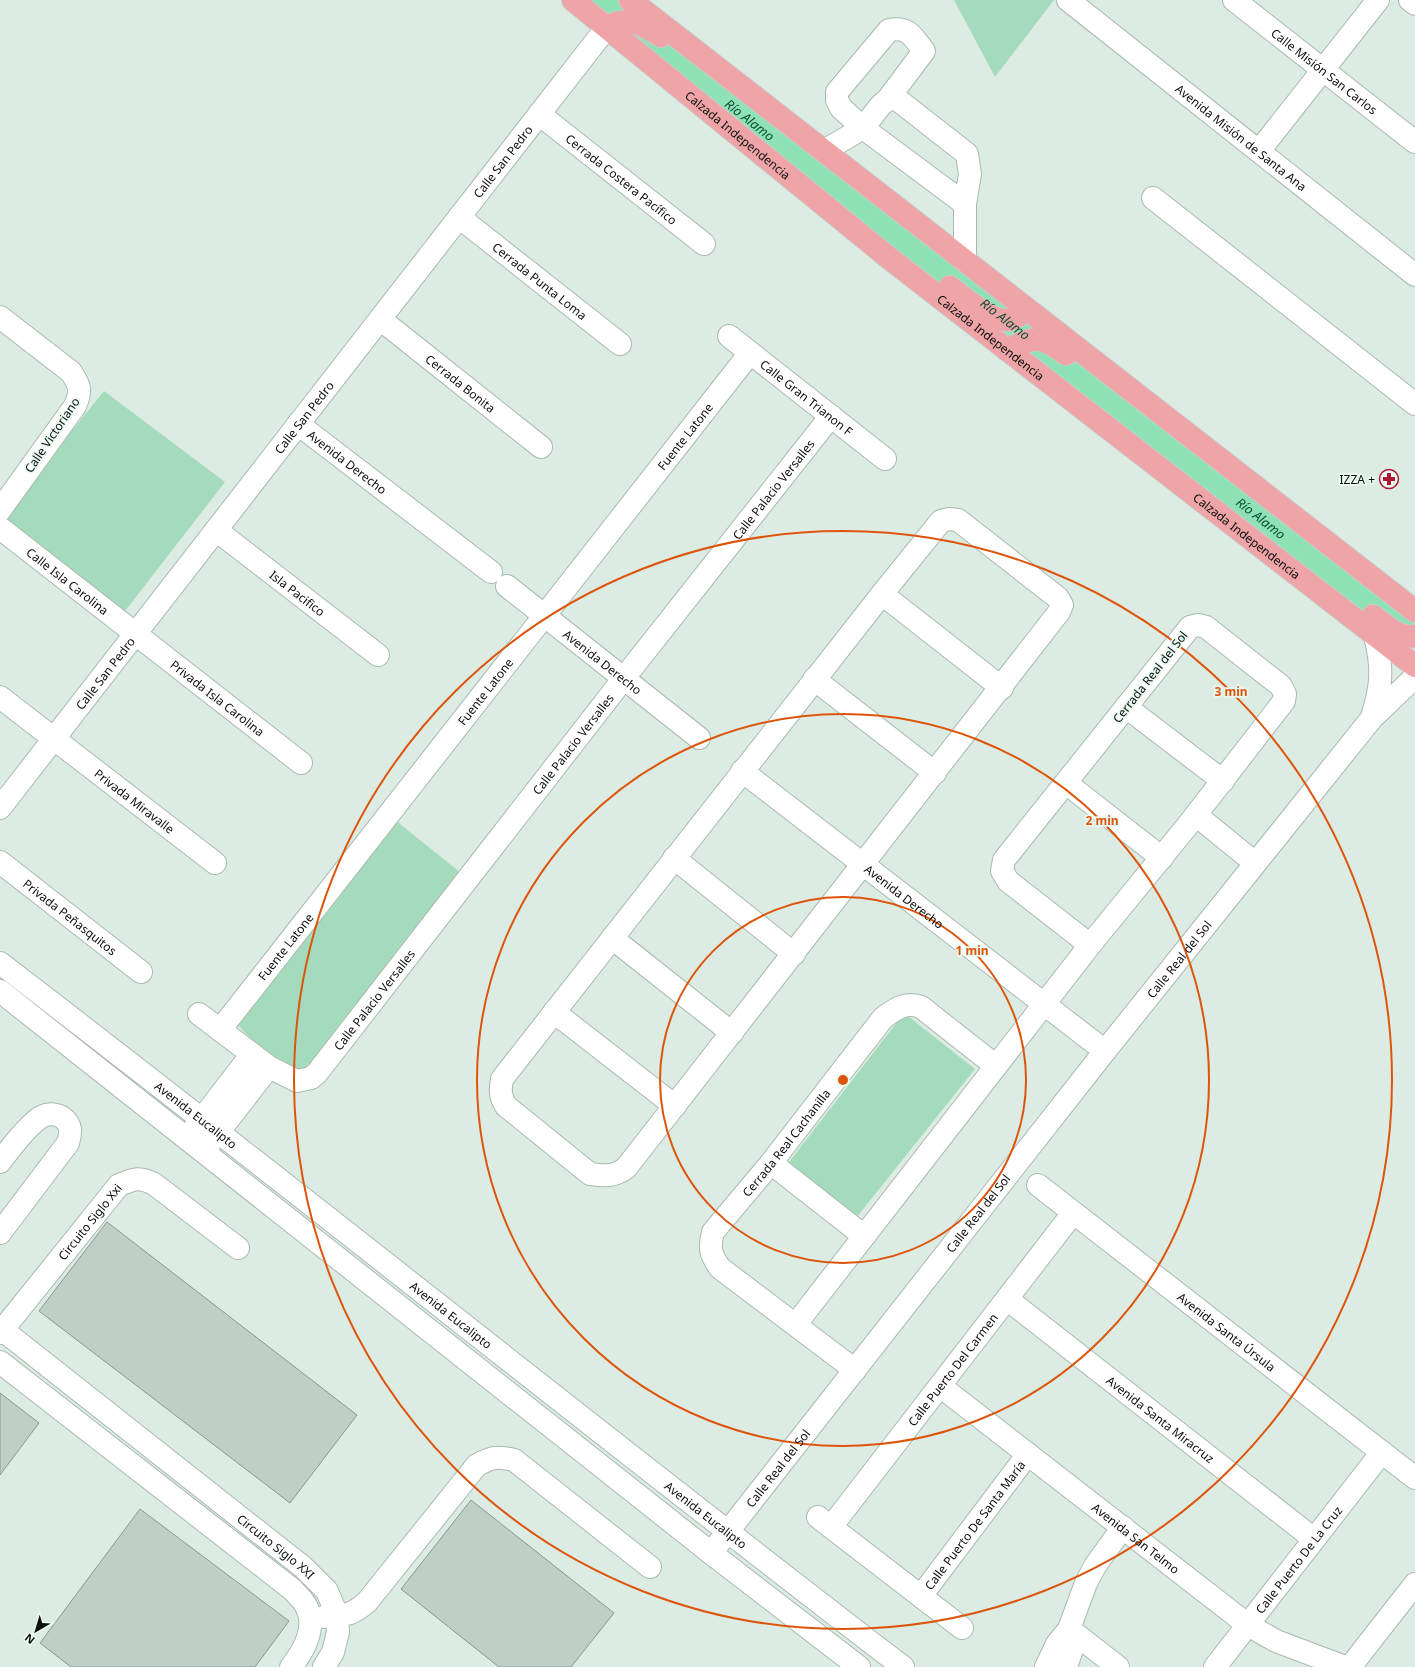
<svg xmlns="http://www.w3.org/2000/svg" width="1415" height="1667" viewBox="0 0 1415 1667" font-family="'Noto Sans',sans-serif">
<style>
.green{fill:#a5dbbd}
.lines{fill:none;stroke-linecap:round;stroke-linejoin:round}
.river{stroke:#8ee2b6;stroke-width:27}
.building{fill:#c0cfc6;stroke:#89988f}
.minor-casing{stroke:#aab9b0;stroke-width:24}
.major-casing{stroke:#c9caca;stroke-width:24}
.minor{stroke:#fff;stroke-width:22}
.major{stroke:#efa4a7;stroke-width:22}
.ring{fill:none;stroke:#dd550c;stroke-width:2}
.labels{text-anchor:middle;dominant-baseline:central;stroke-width:3.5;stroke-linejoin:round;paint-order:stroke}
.street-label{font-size:12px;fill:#0a0f0c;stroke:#eaf9f0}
.poi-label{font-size:12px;fill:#0a0f0c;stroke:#eaf9f0;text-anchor:end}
.water-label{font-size:13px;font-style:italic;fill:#084e32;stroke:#eaf9f0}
.centre{fill:#dd550c;stroke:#eaf9f0;stroke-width:2}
.ring-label{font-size:12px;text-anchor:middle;font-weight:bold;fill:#dd550c;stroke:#eaf9f0;stroke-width:3.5;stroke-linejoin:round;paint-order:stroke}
</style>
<rect width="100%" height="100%" fill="#ddece3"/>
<g class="green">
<path d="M954,0H1054L995,77Z"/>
<path d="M104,391L225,482L122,615L1,519Z"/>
<path d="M395,820L461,873L302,1075L254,1042L236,1023Z"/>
<path d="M904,1013L975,1069L856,1218L786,1166Z"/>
</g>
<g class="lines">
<path class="river" id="s1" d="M596,0L1402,628"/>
</g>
<g class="building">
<path d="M107,1222L357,1415L290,1503L39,1311Z"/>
<path d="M0,1393L39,1423L0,1475Z"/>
<path d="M471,1500L614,1613L571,1667H499L401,1589Z"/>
<path d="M140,1509L289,1621L255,1667H71L40,1643Z"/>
</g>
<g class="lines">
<defs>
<g id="minor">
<path id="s2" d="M1068,0L1415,275"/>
<path id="s3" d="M1234,0L1415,142"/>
<path d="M1410,0L1415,4"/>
<path d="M888,99L924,51C913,37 909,26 889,30L837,92V100L841,108L863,128L965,204"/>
<path id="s4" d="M539,114L704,244"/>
<path d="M824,151L863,128L881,105L888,99L898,100L967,154L970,174L965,204V261"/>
<path d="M1259,151L1378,0"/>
<path d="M1153,198L1415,404"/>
<path id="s5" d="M459,217L620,344"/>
<path d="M0,317L71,372C80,386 82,390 75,406L0,510"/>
<path id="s6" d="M380,319L541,447"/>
<path id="s7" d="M729,336L885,459"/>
<path id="s8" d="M298,424L491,572"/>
<path d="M949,519L958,520L1058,598L1062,605L1059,612L626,1168C614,1177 605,1176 590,1174L506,1106C500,1097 500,1090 502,1079L882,594L941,521Z"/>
<path id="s9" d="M0,528L301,763"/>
<path id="s10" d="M216,530L378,655"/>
<path id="s11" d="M507,586L699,738"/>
<path d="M882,594L1002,688"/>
<path d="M814,679L935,773"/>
<path id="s12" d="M0,697L215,863"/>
<path d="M1126,707L1223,781"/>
<path d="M1372,717C1382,686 1383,667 1375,636"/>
<path id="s13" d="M742,771L1105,1051"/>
<path d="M1066,783L1162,858"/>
<path id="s14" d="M0,808L607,27"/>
<path d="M1196,815L1255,863"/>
<path d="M674,858L794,954"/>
<path id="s15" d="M0,862L141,972"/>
<path d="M612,938L732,1033"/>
<path id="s16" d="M0,963C303,1195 600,1435 903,1667"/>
<path d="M0,991L711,1553L859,1667"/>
<path d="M554,1012L675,1106"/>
<path id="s17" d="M199,1014L269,1067L297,1081L311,1078L317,1073L624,678L831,416"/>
<path id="s18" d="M220,1030L750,353"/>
<path d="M194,1129L252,1054"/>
<path d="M210,1143L269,1067"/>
<path d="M0,1162C9,1150 30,1122 43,1116C49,1113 58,1114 63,1118C72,1125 71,1133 68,1143L0,1233"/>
<path d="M771,1163L864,1236"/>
<path id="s19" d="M1038,1185L1415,1478"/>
<path id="s20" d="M1007,1299L1314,1539"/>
<path d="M796,1324L1090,945L1188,825L1284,701L1285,694L1281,686L1206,627L1198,625L1190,627L1004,860L1002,871L1008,881L1090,945"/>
<path id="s21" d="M0,1328L303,1567L327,1591L337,1615L338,1632L333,1652L324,1667"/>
<path id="s22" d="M0,1333L119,1185C134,1179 139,1176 154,1184L238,1248"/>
<path d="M0,1362L293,1590C297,1595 302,1599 305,1604C318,1626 305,1649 291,1667"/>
<path id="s23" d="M855,1370L720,1268C710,1254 709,1248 713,1232L771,1163L883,1018C895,1009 906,1001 921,1007L996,1066"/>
<path id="s24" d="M940,1386L1248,1625L1276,1641L1345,1667"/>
<path d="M818,1517L962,1628"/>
<path id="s25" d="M831,1527L1073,1213"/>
<path id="s26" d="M711,1553L1105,1051L1372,718L1415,677"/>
<path id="s27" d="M921,1596L1028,1454"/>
<path d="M324,1617C344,1615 351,1616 367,1602L477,1465C492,1457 497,1456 514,1460L650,1567"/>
<path d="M1069,1629L1118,1667"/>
<path d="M1046,1667L1057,1644L1069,1629L1086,1583L1095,1566L1123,1527"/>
<path d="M1066,1667L1072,1649L1069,1629"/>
<path id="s28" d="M1215,1667L1382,1452"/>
<path d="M1350,1667L1415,1584"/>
</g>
<g id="major">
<path id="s29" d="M573,0L889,258L1415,666"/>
<path d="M630,0L1415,611"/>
<path d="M607,27C628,15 643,25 661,36"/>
<path d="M950,287C963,297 995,326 1013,319C1018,317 1022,312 1026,309"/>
<path d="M1007,350C1035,336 1040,335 1066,354"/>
<path d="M1373,616C1385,625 1399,639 1415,636"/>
</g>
</defs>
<use href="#minor" class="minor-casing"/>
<use href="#major" class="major-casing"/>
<use href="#minor" class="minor"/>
<use href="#major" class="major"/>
</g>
<g class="ring">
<circle cx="843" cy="1080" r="183"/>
<circle cx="843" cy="1080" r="366"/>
<circle cx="843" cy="1080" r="549"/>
</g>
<defs>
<symbol id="pharmacy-ring" viewBox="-11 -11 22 22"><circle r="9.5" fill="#eaf9f0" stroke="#ae1932" stroke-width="1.5"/><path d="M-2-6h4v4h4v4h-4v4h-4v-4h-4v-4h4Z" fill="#ae1932"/></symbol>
</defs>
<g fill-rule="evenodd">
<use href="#pharmacy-ring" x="1378" y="468" width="22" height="22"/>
</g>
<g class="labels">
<g class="street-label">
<text stroke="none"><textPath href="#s3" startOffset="115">Calle Misión San Carlos</textPath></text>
<text stroke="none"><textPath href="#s29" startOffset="213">Calzada Independencia</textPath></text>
<text stroke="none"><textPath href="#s2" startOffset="221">Avenida Misión de Santa Ana</textPath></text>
<text stroke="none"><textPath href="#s14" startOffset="819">Calle San Pedro</textPath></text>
<text stroke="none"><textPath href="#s4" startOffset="105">Cerrada Costera Pacífico</textPath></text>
<text stroke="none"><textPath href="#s5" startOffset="103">Cerrada Punta Loma</textPath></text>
<text stroke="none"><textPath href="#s29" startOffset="537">Calzada Independencia</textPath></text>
<text stroke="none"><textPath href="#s6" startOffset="103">Cerrada Bonita</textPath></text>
<text stroke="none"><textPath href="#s7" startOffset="99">Calle Gran Trianon F</textPath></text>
<text stroke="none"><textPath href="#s14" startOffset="495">Calle San Pedro</textPath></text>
<text transform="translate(52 435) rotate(-56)">Calle Victoriano</text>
<text stroke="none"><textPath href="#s18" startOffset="754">Fuente Latone</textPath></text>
<text stroke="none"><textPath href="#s8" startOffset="62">Avenida Derecho</textPath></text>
<text stroke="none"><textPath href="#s17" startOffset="882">Calle Palacio Versalles</textPath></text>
<text stroke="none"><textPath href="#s29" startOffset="861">Calzada Independencia</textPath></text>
<text stroke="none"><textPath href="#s9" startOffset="86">Calle Isla Carolina</textPath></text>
<text stroke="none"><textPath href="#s10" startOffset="103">Isla Pacifico</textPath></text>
<text stroke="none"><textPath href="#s11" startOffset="122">Avenida Derecho</textPath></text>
<text stroke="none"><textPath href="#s14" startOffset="171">Calle San Pedro</textPath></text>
<text transform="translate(1150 677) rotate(-52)">Cerrada Real del Sol</text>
<text stroke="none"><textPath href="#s18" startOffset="430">Fuente Latone</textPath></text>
<text stroke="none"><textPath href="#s9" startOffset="276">Privada Isla Carolina</textPath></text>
<text stroke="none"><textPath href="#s17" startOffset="558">Calle Palacio Versalles</textPath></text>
<text stroke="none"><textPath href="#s12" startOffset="170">Privada Miravalle</textPath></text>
<text stroke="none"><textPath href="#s13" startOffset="205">Avenida Derecho</textPath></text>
<text stroke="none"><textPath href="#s15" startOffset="89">Privada Peñasquitos</textPath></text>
<text stroke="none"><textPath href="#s18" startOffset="106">Fuente Latone</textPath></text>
<text stroke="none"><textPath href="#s26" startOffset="756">Calle Real del Sol</textPath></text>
<text stroke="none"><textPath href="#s17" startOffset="234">Calle Palacio Versalles</textPath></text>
<text stroke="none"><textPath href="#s16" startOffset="248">Avenida Eucalipto</textPath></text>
<text stroke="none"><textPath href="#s23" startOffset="323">Cerrada Real Cachanilla</textPath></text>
<text stroke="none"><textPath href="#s26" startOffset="432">Calle Real del Sol</textPath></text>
<text stroke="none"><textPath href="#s22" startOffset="143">Circuito Siglo Xxi</textPath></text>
<text stroke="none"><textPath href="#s16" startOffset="572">Avenida Eucalipto</textPath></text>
<text stroke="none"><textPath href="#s19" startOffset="239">Avenida Santa Úrsula</textPath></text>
<text stroke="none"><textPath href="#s25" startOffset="199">Calle Puerto Del Carmen</textPath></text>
<text stroke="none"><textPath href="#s20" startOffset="195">Avenida Santa Miracruz</textPath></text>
<text stroke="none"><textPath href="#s26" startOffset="108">Calle Real del Sol</textPath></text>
<text stroke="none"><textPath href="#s16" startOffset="896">Avenida Eucalipto</textPath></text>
<text stroke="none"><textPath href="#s27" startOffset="89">Calle Puerto De Santa María</textPath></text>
<text stroke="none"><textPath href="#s24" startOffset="248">Avenida San Telmo</textPath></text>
<text stroke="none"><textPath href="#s21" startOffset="352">Circuito Siglo XXI</textPath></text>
<text stroke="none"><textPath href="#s28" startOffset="136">Calle Puerto De La Cruz</textPath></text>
</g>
<g class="poi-label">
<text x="1375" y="479">IZZA +</text>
</g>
<g class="water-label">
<text stroke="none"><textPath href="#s1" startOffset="195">Río Alamo</textPath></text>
<text stroke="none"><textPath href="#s1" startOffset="519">Río Alamo</textPath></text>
<text stroke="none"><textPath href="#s1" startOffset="843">Río Alamo</textPath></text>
</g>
</g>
<circle cx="843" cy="1080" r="6" class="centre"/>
<g class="ring-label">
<text x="1231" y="696">3 min</text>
<text x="1102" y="825">2 min</text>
<text x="972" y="955">1 min</text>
</g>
<g transform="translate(36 1631) rotate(218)" stroke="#eaf9f0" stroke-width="3" paint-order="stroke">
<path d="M0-3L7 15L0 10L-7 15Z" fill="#0a0f0c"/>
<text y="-6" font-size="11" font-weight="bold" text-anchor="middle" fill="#0a0f0c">N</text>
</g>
</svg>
